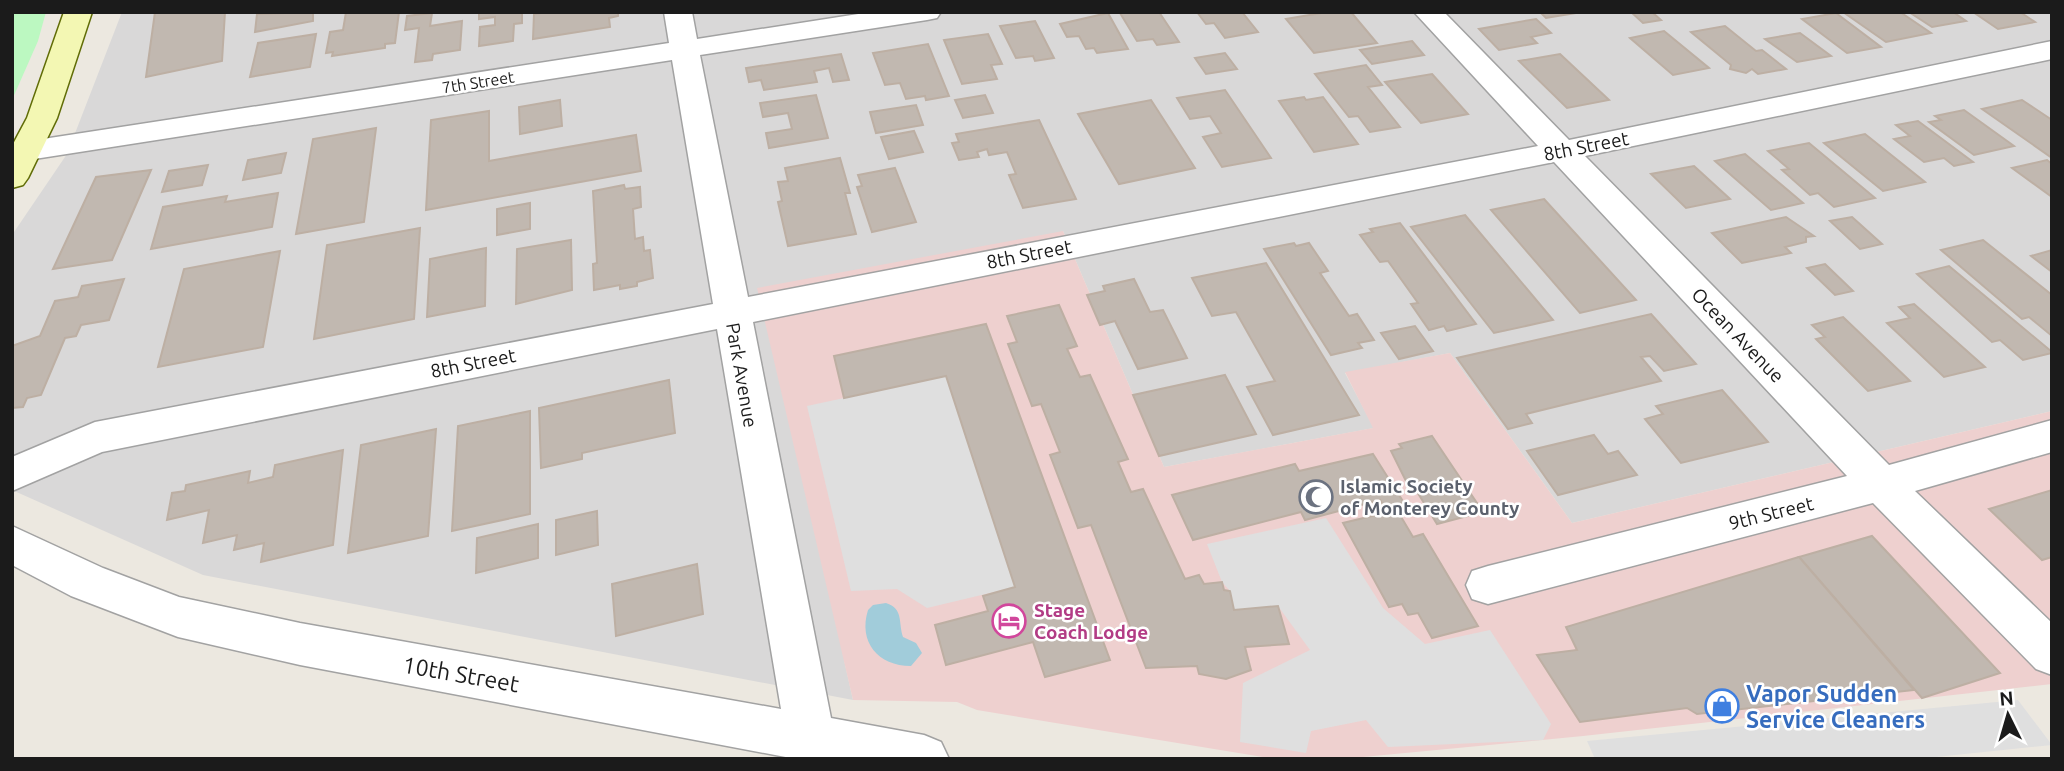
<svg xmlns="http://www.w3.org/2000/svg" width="2064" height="771" viewBox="0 0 2064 771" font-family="Ubuntu,sans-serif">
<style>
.residential{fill:#d9d8d8}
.commercial{fill:#eed0cf}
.park{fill:#bcf8c1}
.parking{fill:#dfdfdf}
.water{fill:#a1ccda}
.building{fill:#c1b8b0;stroke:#bdafa3;stroke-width:2}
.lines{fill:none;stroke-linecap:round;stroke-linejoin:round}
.minor-casing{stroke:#a2a2a2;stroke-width:3}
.secondary-casing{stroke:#616d07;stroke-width:3}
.minor{fill:#fff;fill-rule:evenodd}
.secondary{fill:#f3f7b3;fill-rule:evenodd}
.labels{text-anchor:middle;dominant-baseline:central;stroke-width:5;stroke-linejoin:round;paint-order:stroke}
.far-street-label{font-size:16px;fill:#1b1b1b;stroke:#fff}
.street-label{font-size:19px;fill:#1b1b1b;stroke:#fff}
.worship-label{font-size:19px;font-weight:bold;fill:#5b616d;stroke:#fff;text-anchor:start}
.hotel-label{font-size:19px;font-weight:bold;fill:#b23c85;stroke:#fff;text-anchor:start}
.near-street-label{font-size:23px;fill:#1b1b1b;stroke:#fff}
.near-shop-label{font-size:23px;font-weight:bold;fill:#366cbe;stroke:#fff;text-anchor:start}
</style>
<rect width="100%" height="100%" fill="#ece8e0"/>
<path class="residential" d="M122,12H2052V411L1572,523L1450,353L1345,373L1374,428L1164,467L1063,231L844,660L853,700L203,575L12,490V235L67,154Z"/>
<path class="commercial" d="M1063,231L1164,467L1373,428L1345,372L1450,353L1572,523L2052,411V684L1583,736L1342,759H1275L977,710L957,702L853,700L757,288Z"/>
<path class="park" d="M12,12H46L38,41L12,100Z"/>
<g class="parking">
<path d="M946,376L1015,587L927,608L897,589L851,591L807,406Z"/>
<path d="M1326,518L1383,608L1425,644L1490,630L1551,724L1543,740L1388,747L1366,720L1311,731L1306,753L1240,742L1243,683L1310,650L1278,606L1234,610L1230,591L1222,582L1207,544Z"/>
<path d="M2018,700L2052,745L1917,759H1595L1587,741Z"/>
</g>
<path class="water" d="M886,603C904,609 898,622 903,637L916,643L922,653L911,666C878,666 858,642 868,610L873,605Z"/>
<g class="building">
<path d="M155,12H225L222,61L146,77Z"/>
<path d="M313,12V21L255,32L257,14Z"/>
<path d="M346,12H399L395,43L385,44V48L332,56L333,52L326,53L330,32L343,30Z"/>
<path d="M479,12H522V23L514,24L513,41L479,46L480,27L495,25V17L479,19Z"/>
<path d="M548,12H618V16L609,18L610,27L533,39L534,14Z"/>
<path d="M1159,12L1179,42L1157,45L1153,39L1137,41L1120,13Z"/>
<path d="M1197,12H1242L1258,32L1225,38L1214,23L1206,24Z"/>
<path d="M1327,12H1351L1377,43L1314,53L1286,19Z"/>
<path d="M1540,12H1582L1546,18Z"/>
<path d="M1631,12H1652L1661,20L1643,23Z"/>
<path d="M1843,12H1900L1931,33L1886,42Z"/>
<path d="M1909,12H1953L1966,21L1932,27Z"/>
<path d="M1973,12H2020L2035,22L1998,29Z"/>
<path d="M432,13L430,26L462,21L460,50L433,54L432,60L415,62L419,28L405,30L407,16Z"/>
<path d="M1108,13L1128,49L1097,53L1094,48L1086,49L1079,36L1067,37L1060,24Z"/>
<path d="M1836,13L1881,47L1847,53L1802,19Z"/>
<path d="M1536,19L1551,33L1531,37L1537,43L1499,50L1479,29Z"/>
<path d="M1035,21L1054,58L1035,61L1033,56L1016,58L1000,26Z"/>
<path d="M1725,26L1756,51L1762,50L1786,69L1758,74L1752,69L1746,73L1730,69L1731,65L1691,32Z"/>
<path d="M1664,31L1709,68L1673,75L1630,38Z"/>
<path d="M1800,33L1831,56L1797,62L1765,39Z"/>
<path d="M316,34L310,67L250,77L258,43Z"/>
<path d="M988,34L1002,64L991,65L997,79L962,84L944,40Z"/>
<path d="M1412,41L1424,55L1372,64L1360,50Z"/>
<path d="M928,44L949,96L926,100L925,96L906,99L900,83L885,85L873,53Z"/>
<path d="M1225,53L1237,69L1206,74L1195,58Z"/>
<path d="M841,54L849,80L833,82L829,68L814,71L817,82L764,90L761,80L749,82L746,68Z"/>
<path d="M1560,54L1609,100L1567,108L1519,61Z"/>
<path d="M1366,65L1382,85L1368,87L1400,127L1370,132L1358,116L1349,117L1315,74Z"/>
<path d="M1432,74L1468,114L1421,123L1385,82Z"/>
<path d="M1225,90L1271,158L1222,167L1203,137L1221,133L1210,116L1190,119L1177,98Z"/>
<path d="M816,95L828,138L769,148L766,133L792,129L788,113L763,117L760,103Z"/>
<path d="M985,95L993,113L963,118L955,100Z"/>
<path d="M1304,97L1306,100L1323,97L1358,144L1314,152L1279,101Z"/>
<path d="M560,100L562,126L520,134L519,107Z"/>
<path d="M1151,100L1195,168L1119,184L1078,114Z"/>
<path d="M2022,100L2052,120V158L1982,109Z"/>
<path d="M916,105L923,125L876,133L870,112Z"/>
<path d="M1964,110L2014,146L1974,155L1929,122L1941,120L1935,116Z"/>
<path d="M489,111V161L636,135L641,171L426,210L431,120Z"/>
<path d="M1039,120L1076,199L1023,208L1009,175L1016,174L1007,152L989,155L987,149L977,152L979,157L959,160L952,143L959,142L956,134Z"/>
<path d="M1918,121L1973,162L1954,166L1944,158L1924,162L1894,139L1910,136L1896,125Z"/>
<path d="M376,128L364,222L296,234L313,139Z"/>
<path d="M914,131L923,152L889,159L881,137Z"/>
<path d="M1865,134L1925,182L1883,191L1824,143Z"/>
<path d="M1809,143L1875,198L1834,207L1818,193L1810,195L1782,170L1789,169L1768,151Z"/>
<path d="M286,153L281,173L243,180L248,160Z"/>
<path d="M1745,154L1803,203L1771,210L1715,161Z"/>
<path d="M840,158L850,193H845L856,234L788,246L778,202L782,201L778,182L788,181L785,168Z"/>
<path d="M2047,160L2052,164V197L2012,168Z"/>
<path d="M208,165L202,185L162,192L169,171Z"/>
<path d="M1694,166L1730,199L1686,208L1651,174Z"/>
<path d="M895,168L916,222L872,232L857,187L862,186L858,175Z"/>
<path d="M151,170L112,260L53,269L96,177Z"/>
<path d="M624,185L625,189L640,187L641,207L633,209L635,239L643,237L644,251L650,250L653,278L637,282V286L620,289V285L594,290L593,264L597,263L593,191Z"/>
<path d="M278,193L272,227L151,249L163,207L227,196L225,202Z"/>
<path d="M1544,199L1636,300L1580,313L1491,210Z"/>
<path d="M530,203V229L497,235V209Z"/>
<path d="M1465,215L1553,320L1494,333L1411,227Z"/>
<path d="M1786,217L1814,236L1806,237V242L1785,247L1791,253L1742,263L1712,233Z"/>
<path d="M1852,217L1882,244L1860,249L1830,221Z"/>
<path d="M1400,223L1476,324L1447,331L1444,326L1429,330L1411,304L1418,303L1388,261L1380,262L1360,235L1373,232L1370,229Z"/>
<path d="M420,228L414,319L314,339L327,245Z"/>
<path d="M571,240L572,290L516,304L517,249Z"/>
<path d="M1983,240L2052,295V336L2029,317L2022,319L1941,250Z"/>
<path d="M1294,243L1296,246L1309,243L1328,271L1320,273L1349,316L1357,314L1374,340L1358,343L1362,348L1331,355L1264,249Z"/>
<path d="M486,248L485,306L427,317L430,259Z"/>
<path d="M2052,250V272L2031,256Z"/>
<path d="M280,251L263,347L158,367L184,269Z"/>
<path d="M1266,263L1359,415L1273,435L1247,387L1275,381L1236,312L1212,316L1192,278Z"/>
<path d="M1825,264L1853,291L1835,295L1807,268Z"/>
<path d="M1949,266L2052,352V353L2023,360L2000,340L1992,342L1917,274Z"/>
<path d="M124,279L109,320L81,325L76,336L65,338L41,395L27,398L23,407L12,408V346L40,336L55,301L78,297L82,286Z"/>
<path d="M1134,279L1150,312L1163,310L1187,358L1138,369L1115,321L1100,325L1087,295L1105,291L1103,286Z"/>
<path d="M1914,304L1985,367L1944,377L1887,323L1910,318L1899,307Z"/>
<path d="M1059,305L1077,346L1067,349L1080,377L1090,375L1128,459L1118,462L1131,492L1143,489L1185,579L1199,575L1204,584L1222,582L1224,590L1230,591L1234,610L1278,606L1289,644L1245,647L1251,670L1226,679L1199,674L1197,666L1146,668L1091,525L1078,528L1050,455L1060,452L1041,404L1032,406L1008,344L1017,342L1007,316Z"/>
<path d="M1651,314L1696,364L1664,371L1650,356L1641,357L1661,381L1526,414L1532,423L1508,429L1457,358Z"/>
<path d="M1843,317L1910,381L1868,391L1816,339L1825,337L1812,325Z"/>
<path d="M986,324L1110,660L1045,677L1033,642L946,665L935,625L988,611L983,596L1015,587L946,376L844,398L834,356Z"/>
<path d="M1415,326L1433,351L1399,359L1381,333Z"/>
<path d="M1225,375L1256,434L1159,456L1133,395Z"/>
<path d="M669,380L675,433L582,453V459L541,468L539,408Z"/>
<path d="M1722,390L1768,442L1681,463L1645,419L1663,414L1656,406Z"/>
<path d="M530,411V514L452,531L458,426Z"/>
<path d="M436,429L428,536L348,553L361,445Z"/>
<path d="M1594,435L1608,454L1618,451L1637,475L1558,495L1527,451Z"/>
<path d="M1432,436L1483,512L1437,524L1411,482L1408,485L1391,451L1402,448L1399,444Z"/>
<path d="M343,450L333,545L261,562L264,543L234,550L237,535L203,543L209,510L167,520L172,493L185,491L186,485L250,471L248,483L273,477L275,465Z"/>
<path d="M1373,454L1404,503L1385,508L1380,500L1305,520L1301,512L1193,540L1172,495L1295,464L1299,471Z"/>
<path d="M2052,490V557L2042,560L1989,509Z"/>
<path d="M1397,510L1413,537L1423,534L1478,626L1432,638L1418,613L1408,615L1402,604L1389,607L1343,523Z"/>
<path d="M597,511L598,545L556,555V520Z"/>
<path d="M538,524V558L476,573L477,538Z"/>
<path d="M1872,536L2000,673L1922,698L1799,557Z"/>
<path d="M1799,557L1914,690L1697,714L1687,708L1580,722L1537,655L1577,650L1566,627Z"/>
<path d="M697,564L703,614L616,636L612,584Z"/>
</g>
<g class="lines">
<defs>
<path id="minor" d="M664,12H692L697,39L871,12H941L937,18L927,20L700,55L748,297L1538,146L1414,12H1444L1569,140L2052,41V59L1585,156L1889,465L2052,420V452L1915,491L2052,623V675L2036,669L1873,503L1488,604L1472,599L1466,585L1472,571L1488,566L1847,476L1554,162L753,322L831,718L924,735L941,742L949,759H796L300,665L178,637L71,596L12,565V526L103,568L179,597L300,623L781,709L717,329L102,452L12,491V457L95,422L713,304L672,60L28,160L17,157L12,150L17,143L669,43Z"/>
<path id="secondary" d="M64,12H92L57,118L28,178L23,185L12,188V146L27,118Z"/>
</defs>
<use href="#minor" class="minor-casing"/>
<use href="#secondary" class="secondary-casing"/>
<use href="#minor" class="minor"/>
<use href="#secondary" class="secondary"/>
</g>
<defs>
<symbol id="mosque-ring" viewBox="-11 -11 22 22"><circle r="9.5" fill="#fff" stroke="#6b7280" stroke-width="1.5"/><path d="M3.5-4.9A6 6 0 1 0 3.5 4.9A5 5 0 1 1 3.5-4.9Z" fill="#6b7280"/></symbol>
<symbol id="hotel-ring" viewBox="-11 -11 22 22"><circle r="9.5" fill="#fff" stroke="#d1479c" stroke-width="1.5"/><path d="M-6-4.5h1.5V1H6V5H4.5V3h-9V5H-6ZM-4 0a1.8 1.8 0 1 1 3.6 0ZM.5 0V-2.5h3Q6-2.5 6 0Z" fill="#d1479c"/></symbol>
<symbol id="shop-ring" viewBox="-11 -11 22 22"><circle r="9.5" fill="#fff" stroke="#3f7fe0" stroke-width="1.5"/><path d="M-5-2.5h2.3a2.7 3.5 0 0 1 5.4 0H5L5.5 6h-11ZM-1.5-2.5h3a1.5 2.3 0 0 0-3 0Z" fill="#3f7fe0"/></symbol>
</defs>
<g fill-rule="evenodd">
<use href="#mosque-ring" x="1297" y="478" width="38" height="38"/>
<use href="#hotel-ring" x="990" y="602" width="38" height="38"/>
<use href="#shop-ring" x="1703" y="687" width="38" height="38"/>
</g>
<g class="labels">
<g class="far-street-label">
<text transform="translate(478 82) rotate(-9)">7th Street</text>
</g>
<g class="street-label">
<text transform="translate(1586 146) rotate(-11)">8th Street</text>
<text transform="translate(1029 254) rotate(-11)">8th Street</text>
<text transform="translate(1738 335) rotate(46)">Ocean Avenue</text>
<text transform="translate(473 363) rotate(-11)">8th Street</text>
<text transform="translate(742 375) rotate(80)">Park Avenue</text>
<text transform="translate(1771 513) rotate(-14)">9th Street</text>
</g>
<g class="worship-label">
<text x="1340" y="486">Islamic Society<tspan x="1340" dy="22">of Monterey County</tspan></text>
</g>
<g class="hotel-label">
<text x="1034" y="610">Stage<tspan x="1034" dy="22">Coach Lodge</tspan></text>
</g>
<g class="near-street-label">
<text transform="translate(461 674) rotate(10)">10th Street</text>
</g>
<g class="near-shop-label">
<text x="1746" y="693">Vapor Sudden<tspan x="1746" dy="26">Service Cleaners</tspan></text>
</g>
</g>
<rect width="2064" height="771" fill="none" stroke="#1b1b1b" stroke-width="28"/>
<g transform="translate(2008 715) rotate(355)" stroke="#ffffff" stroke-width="5" paint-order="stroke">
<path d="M0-5L12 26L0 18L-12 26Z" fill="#1b1b1b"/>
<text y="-10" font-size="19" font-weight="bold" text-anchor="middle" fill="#1b1b1b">N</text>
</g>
</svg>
